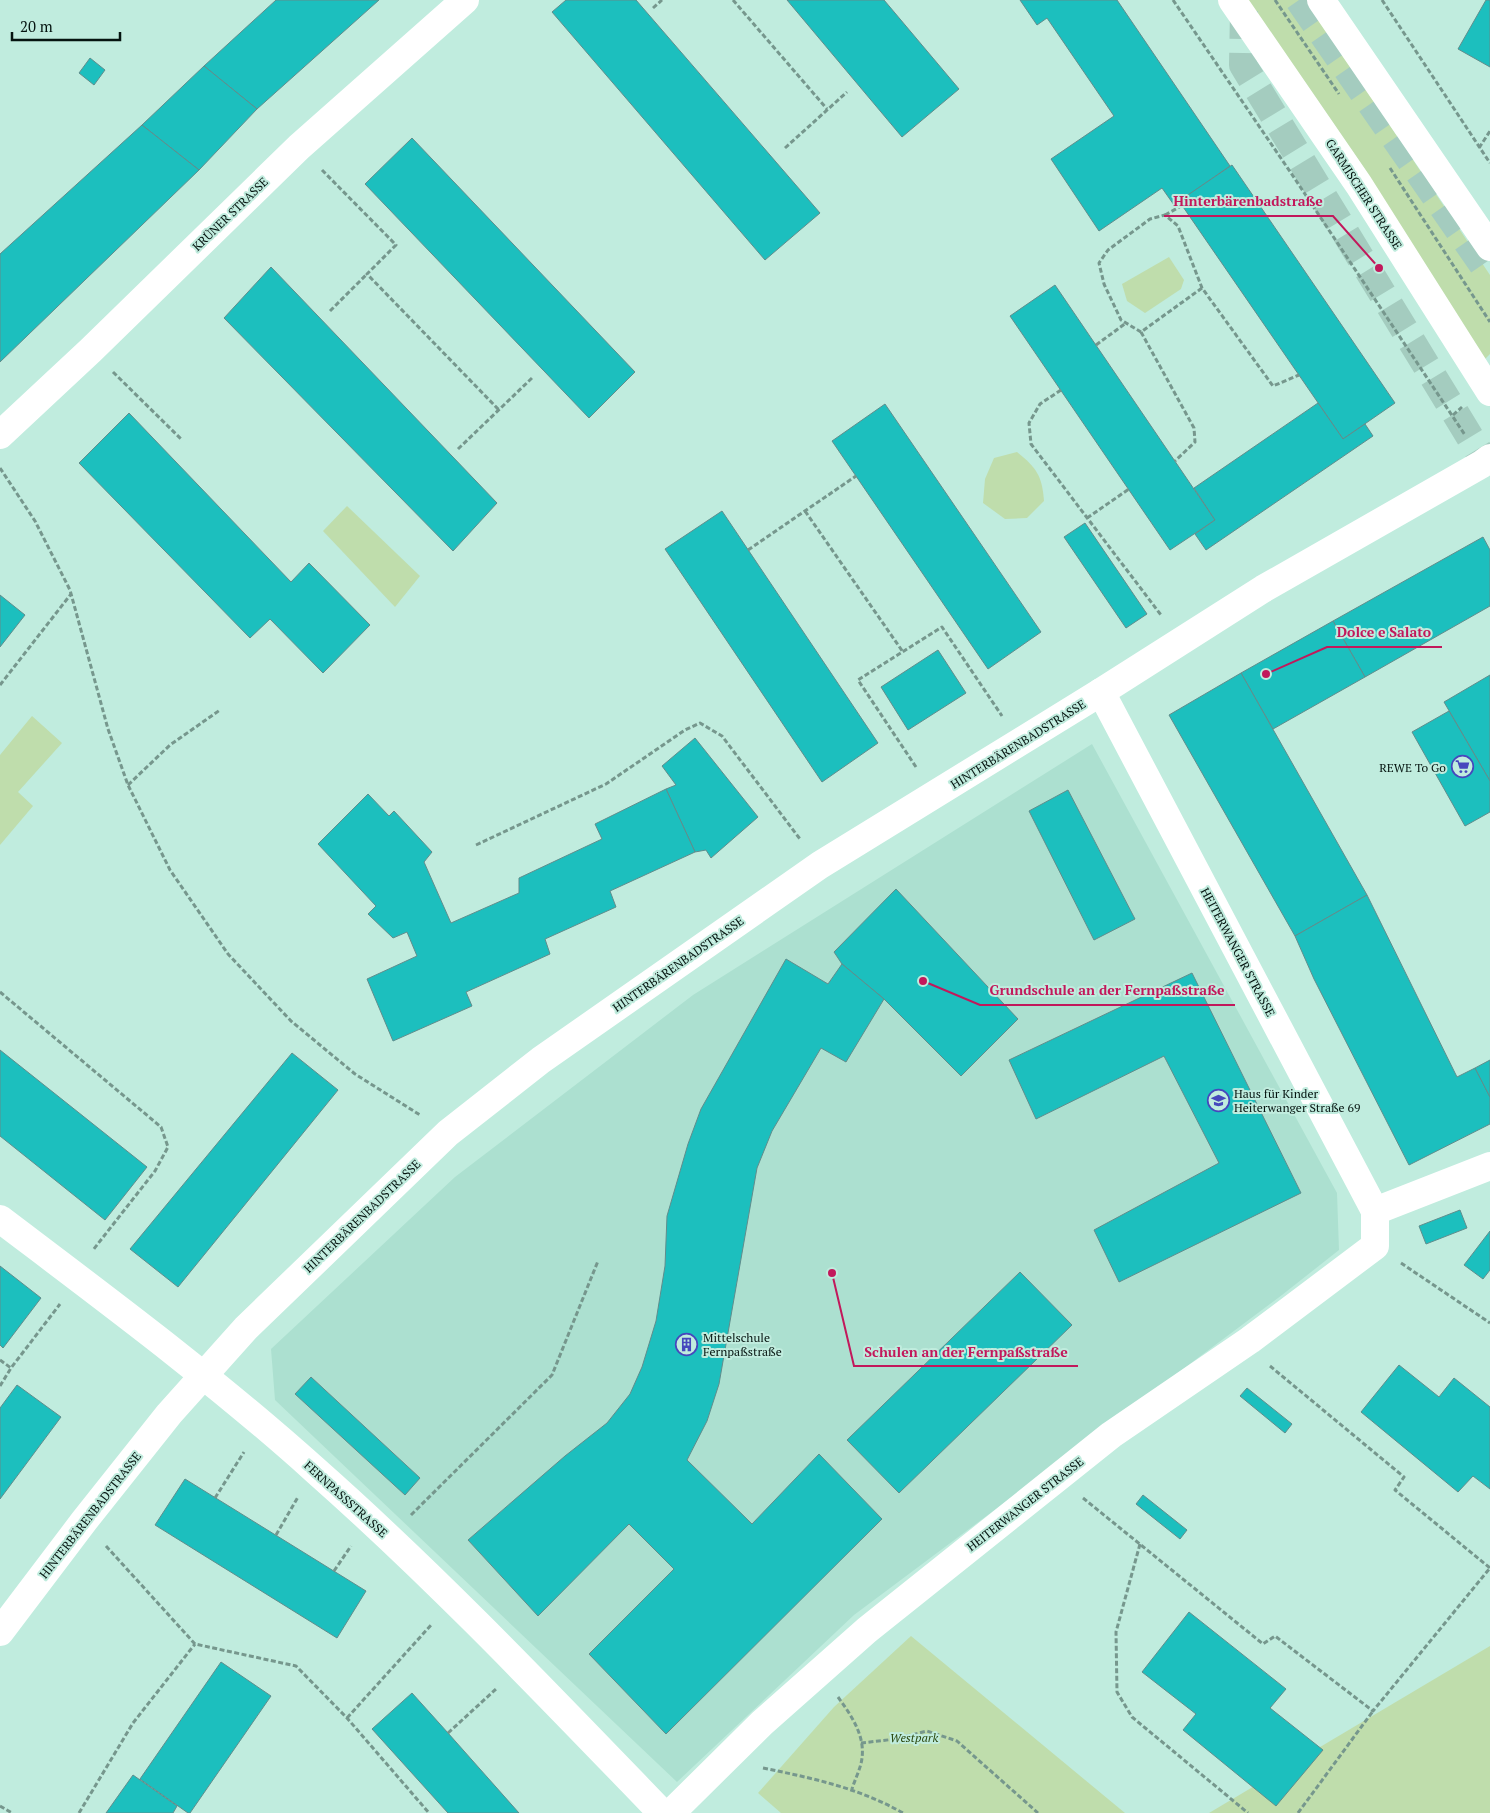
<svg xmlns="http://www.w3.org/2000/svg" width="1490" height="1813" viewBox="0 0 1490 1813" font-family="'PT Serif',serif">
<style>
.built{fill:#ace0d0}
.green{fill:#bfddac}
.building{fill:#1cbfbe;stroke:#608d8c}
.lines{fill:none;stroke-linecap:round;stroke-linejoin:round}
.highway-tunnel{stroke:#a4ccbf;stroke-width:28;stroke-dasharray:28 14;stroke-linecap:butt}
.path{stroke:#76978d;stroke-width:3;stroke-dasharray:5 2.5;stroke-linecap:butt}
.minor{stroke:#fff;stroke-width:28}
.labels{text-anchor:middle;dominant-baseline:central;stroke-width:4;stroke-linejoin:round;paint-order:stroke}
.street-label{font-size:12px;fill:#051410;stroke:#c0ecde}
.poi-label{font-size:12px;fill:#051410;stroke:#c0ecde;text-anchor:start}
.park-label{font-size:12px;font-style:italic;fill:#2c4910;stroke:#c0ecde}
.leader{fill:none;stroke:#c2185b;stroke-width:2}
.callout-dot{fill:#c2185b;stroke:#c0ecde;stroke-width:2}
.callout-label{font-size:14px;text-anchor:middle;font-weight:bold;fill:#c2185b;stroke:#c0ecde;stroke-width:4;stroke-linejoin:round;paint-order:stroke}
</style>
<rect width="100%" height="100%" fill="#c0ecde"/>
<path class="built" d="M1092,744L1337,1193L1339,1250L1282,1295L854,1615L677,1782L275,1400L271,1349L455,1177L693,995Z"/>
<g class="green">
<path d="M1248,0H1306L1490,275V354L1485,359L1364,168Z"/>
<path d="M1169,257L1184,280L1181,289L1145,313L1127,301L1122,284Z"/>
<path d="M1017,452C1037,468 1042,476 1044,501L1027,518L1005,519L983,503L985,479L994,458Z"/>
<path d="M347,506L420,576L395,607L323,531Z"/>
<path d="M32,716L62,743L18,792L33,806L0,845V755Z"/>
<path d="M911,1636L1125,1813H781L758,1793L834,1707Z"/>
<path d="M1490,1646V1813H1209Z"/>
</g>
<g class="building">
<path d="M276,0H379L257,109L204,66Z"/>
<path d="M566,0H636L820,213L765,260L552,12Z"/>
<path d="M787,0H884L959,89L902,137Z"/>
<path d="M1020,0H1117L1230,166L1174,205L1162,188L1099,231L1051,159L1114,116L1047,18L1037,25Z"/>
<path d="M1486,0H1490V67L1458,49Z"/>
<path d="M90,58L105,70L94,85L79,73Z"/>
<path d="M204,66L257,109L199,170L142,125Z"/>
<path d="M142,125L199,170L0,362V254Z"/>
<path d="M412,138L635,372L589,418L365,184Z"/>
<path d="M1232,165L1395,403L1343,439L1179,201Z"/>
<path d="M271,267L497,503L453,551L224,318Z"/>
<path d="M1055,285L1215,520L1170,550L1010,316Z"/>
<path d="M1318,403L1343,439L1365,424L1373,436L1206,550L1195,534L1215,520L1194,488Z"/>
<path d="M885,404L1041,632L988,669L832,441Z"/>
<path d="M129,413L291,582L309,563L370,625L323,673L270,619L250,638L79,463Z"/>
<path d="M722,511L878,743L822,782L665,549Z"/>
<path d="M1085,523L1147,614L1126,628L1064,537Z"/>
<path d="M1483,537L1490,550V606L1365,677L1333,621Z"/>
<path d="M0,595L25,615L0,647Z"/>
<path d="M1333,621L1365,677L1273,729L1241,673Z"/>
<path d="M938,650L966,693L908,730L881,687Z"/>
<path d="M1241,673L1367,895L1295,936L1169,715Z"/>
<path d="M1490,675V781L1444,702Z"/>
<path d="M1449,711L1490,781V812L1465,826L1412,732Z"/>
<path d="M695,738L758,817L711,858L706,850L695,852L666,789L676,785L662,766Z"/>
<path d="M666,789L695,852L610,891L616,907L545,939L550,954L466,992L472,1006L393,1041L367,979L417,956L407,932L393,938L368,914L376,906L318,844L368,794L389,816L394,811L432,852L424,862L451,923L519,893V878L602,839L595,824Z"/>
<path d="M1068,790L1135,919L1094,940L1029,811Z"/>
<path d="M896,889L1018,1019L961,1076L884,999L842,964L834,952Z"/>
<path d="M1367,895L1457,1077L1475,1068L1490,1097V1124L1409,1165L1314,979L1295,936Z"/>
<path d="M786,959L828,984L842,964L884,999L846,1062L821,1048L772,1131L757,1168L719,1384L707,1421L687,1460L752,1524L819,1454L882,1519L666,1734L589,1654L674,1569L629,1524L538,1616L468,1540L565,1456L607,1423L630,1394L642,1367L656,1321L665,1266L667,1216L688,1144L701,1109Z"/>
<path d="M1192,973L1301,1193L1119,1282L1094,1230L1219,1163L1164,1056L1036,1119L1009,1060Z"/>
<path d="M0,1050L147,1167L105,1220L0,1136Z"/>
<path d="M292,1053L338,1090L178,1287L130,1249Z"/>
<path d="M1490,1060V1097L1475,1068Z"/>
<path d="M1460,1210L1467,1228L1426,1244L1419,1226Z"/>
<path d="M1490,1231V1270L1483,1279L1464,1265Z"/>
<path d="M0,1266L41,1298L3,1348L0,1345Z"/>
<path d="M1020,1272L1072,1325L899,1493L847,1440Z"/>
<path d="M1399,1365L1439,1397L1454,1378L1490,1407V1489L1473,1476L1458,1492L1361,1412Z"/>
<path d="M311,1377L420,1478L405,1495L295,1394Z"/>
<path d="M17,1385L61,1417L0,1499V1408Z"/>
<path d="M1247,1388L1292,1424L1285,1433L1240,1396Z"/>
<path d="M185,1479L366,1591L337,1638L155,1525Z"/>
<path d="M1143,1495L1187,1530L1180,1539L1136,1504Z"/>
<path d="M1189,1612L1286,1689L1270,1708L1323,1750L1276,1806L1183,1730L1196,1714L1142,1672Z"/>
<path d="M221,1662L271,1696L190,1813H188L140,1779Z"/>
<path d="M412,1693L448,1733L519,1813H448L372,1729Z"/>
<path d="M133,1775L177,1806L173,1813H106Z"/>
</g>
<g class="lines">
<g class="highway-tunnel">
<path d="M1299,0L1490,275"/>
<path d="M1244,11L1243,65L1490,470"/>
</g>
<g class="path">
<path d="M733,0L827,109"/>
<path d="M1173,0L1291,173L1465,435"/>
<path d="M1275,0L1339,94"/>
<path d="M1382,0L1490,163"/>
<path d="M653,8L662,0"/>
<path d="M785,148L847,92"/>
<path d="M1479,148L1490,131"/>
<path d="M1390,168L1490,322"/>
<path d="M322,170L396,245L367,274L499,410"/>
<path d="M1165,215L1183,205"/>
<path d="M1202,288L1141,332L1121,320L1104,284L1099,263L1108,250L1150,219L1165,215L1178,226L1202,288L1273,386L1299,375"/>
<path d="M330,311L367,274"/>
<path d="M1141,332L1194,428L1195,442L1175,461"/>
<path d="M1096,345L1126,323"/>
<path d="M113,372L182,440"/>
<path d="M1061,390L1040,404L1029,423L1031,444L1161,615"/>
<path d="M1453,415L1462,407"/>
<path d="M458,449L532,378"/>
<path d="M0,468L35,521L70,590L108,729L128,785L170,870L228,954L291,1021L355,1074L420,1115"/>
<path d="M805,511L903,652"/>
<path d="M1087,518L1129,489"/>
<path d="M748,550L856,476"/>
<path d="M0,685L71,594"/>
<path d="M916,767L858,680L942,627L1002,716"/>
<path d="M128,785L170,745L220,710"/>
<path d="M476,845L606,784L685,730L700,723L722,736L800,839"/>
<path d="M0,992L161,1127L168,1147L155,1171L93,1250"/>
<path d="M1401,1263L1490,1323"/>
<path d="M0,1360L11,1368L60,1304"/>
<path d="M1270,1366L1404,1477L1395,1490L1490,1568"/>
<path d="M0,1386L11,1368"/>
<path d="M215,1498L244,1452"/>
<path d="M1083,1498L1263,1644L1275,1636L1373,1711L1490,1568"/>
<path d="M411,1515L552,1375L598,1261"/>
<path d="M276,1535L298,1497"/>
<path d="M1140,1544L1116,1632L1117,1692L1132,1717L1248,1813"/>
<path d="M106,1546L195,1644L296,1666L347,1718L429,1813"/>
<path d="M334,1571L351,1546"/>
<path d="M838,1697C851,1715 865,1735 862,1758C861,1768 855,1779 852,1789"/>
<path d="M347,1718L432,1624"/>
<path d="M448,1733L496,1689"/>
<path d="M861,1743L896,1739L927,1731L957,1741L1038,1813"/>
<path d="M763,1768C812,1778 859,1788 903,1813"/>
<path d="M0,1806L12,1813"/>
<path d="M79,1813L133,1723L195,1644"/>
<path d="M1298,1813L1373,1711"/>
</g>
<g class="minor">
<path d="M1232,0L1359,185L1490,392"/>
<path d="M1321,0L1490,247"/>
<path d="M0,435L91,350L299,147L465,0"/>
<path d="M1375,1211L1490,1166"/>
<path d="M0,1219C107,1300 215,1380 315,1470C437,1578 549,1696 662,1813"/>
<path d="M0,1632L84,1521L169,1414L246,1328L448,1133L541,1060L820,865L1101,692L1263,589L1482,464L1490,458"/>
<path d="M671,1813L762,1723L867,1630L1111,1435L1250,1340L1375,1246V1211L1101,692"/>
</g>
</g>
<defs>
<symbol id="supermarket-ring" viewBox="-11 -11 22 22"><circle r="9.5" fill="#c0ecde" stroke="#4647bd" stroke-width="1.5"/><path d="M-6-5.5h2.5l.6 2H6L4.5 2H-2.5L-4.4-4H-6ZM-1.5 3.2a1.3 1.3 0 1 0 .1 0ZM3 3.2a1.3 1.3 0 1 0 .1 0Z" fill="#4647bd"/></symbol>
<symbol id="school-ring" viewBox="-11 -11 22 22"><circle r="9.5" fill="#c0ecde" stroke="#4647bd" stroke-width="1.5"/><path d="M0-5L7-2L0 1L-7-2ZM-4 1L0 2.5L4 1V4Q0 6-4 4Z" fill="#4647bd"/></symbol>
<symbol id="building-ring" viewBox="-11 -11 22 22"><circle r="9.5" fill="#c0ecde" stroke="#4647bd" stroke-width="1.5"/><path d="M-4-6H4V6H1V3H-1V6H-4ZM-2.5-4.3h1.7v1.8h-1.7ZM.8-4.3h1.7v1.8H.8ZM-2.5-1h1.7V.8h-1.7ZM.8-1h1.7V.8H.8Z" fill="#4647bd"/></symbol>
</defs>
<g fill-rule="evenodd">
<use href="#supermarket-ring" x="1450" y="754" width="25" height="25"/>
<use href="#school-ring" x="1206" y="1088" width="25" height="25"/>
<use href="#building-ring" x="674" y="1332" width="25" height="25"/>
</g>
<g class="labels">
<g class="street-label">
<text transform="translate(1364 194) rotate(57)">GARMISCHER STRASSE</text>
<text transform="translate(230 214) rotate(-44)">KRÜNER STRASSE</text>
<text transform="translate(1018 744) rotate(-32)">HINTERBÄRENBADSTRASSE</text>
<text transform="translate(1238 952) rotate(62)">HEITERWANGER STRASSE</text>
<text transform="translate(678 964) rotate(-35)">HINTERBÄRENBADSTRASSE</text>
<text transform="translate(362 1216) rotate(-44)">HINTERBÄRENBADSTRASSE</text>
<text transform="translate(346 1499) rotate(42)">FERNPASSSTRASSE</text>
<text transform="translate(1025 1504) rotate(-38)">HEITERWANGER STRASSE</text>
<text transform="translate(90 1515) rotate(-52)">HINTERBÄRENBADSTRASSE</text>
</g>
<g class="poi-label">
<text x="1446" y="767" text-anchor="end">REWE To Go</text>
<text x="1234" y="1093">Haus für Kinder<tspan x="1234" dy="14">Heiterwanger Straße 69</tspan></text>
<text x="703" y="1337">Mittelschule<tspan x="703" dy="14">Fernpaßstraße</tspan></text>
</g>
<g class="park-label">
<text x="914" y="1737">Westpark</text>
</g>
</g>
<path class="leader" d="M1379 268L1333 216H1164M1266 674L1327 647H1442M923 981L980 1005H1235M832 1273L854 1366H1078"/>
<g class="callout-dot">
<circle cx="1379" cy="268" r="5"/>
<circle cx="1266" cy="674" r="5"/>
<circle cx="923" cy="981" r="5"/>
<circle cx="832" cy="1273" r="5"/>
</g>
<g class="callout-label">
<text x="1248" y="206">Hinterbärenbadstraße</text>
<text x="1384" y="637">Dolce e Salato</text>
<text x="1107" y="995">Grundschule an der Fernpaßstraße</text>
<text x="966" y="1357">Schulen an der Fernpaßstraße</text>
</g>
<path d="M12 32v8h108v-8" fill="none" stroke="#051410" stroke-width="2.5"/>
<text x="20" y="32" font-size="15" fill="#051410" stroke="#c0ecde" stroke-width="4" paint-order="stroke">20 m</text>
</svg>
